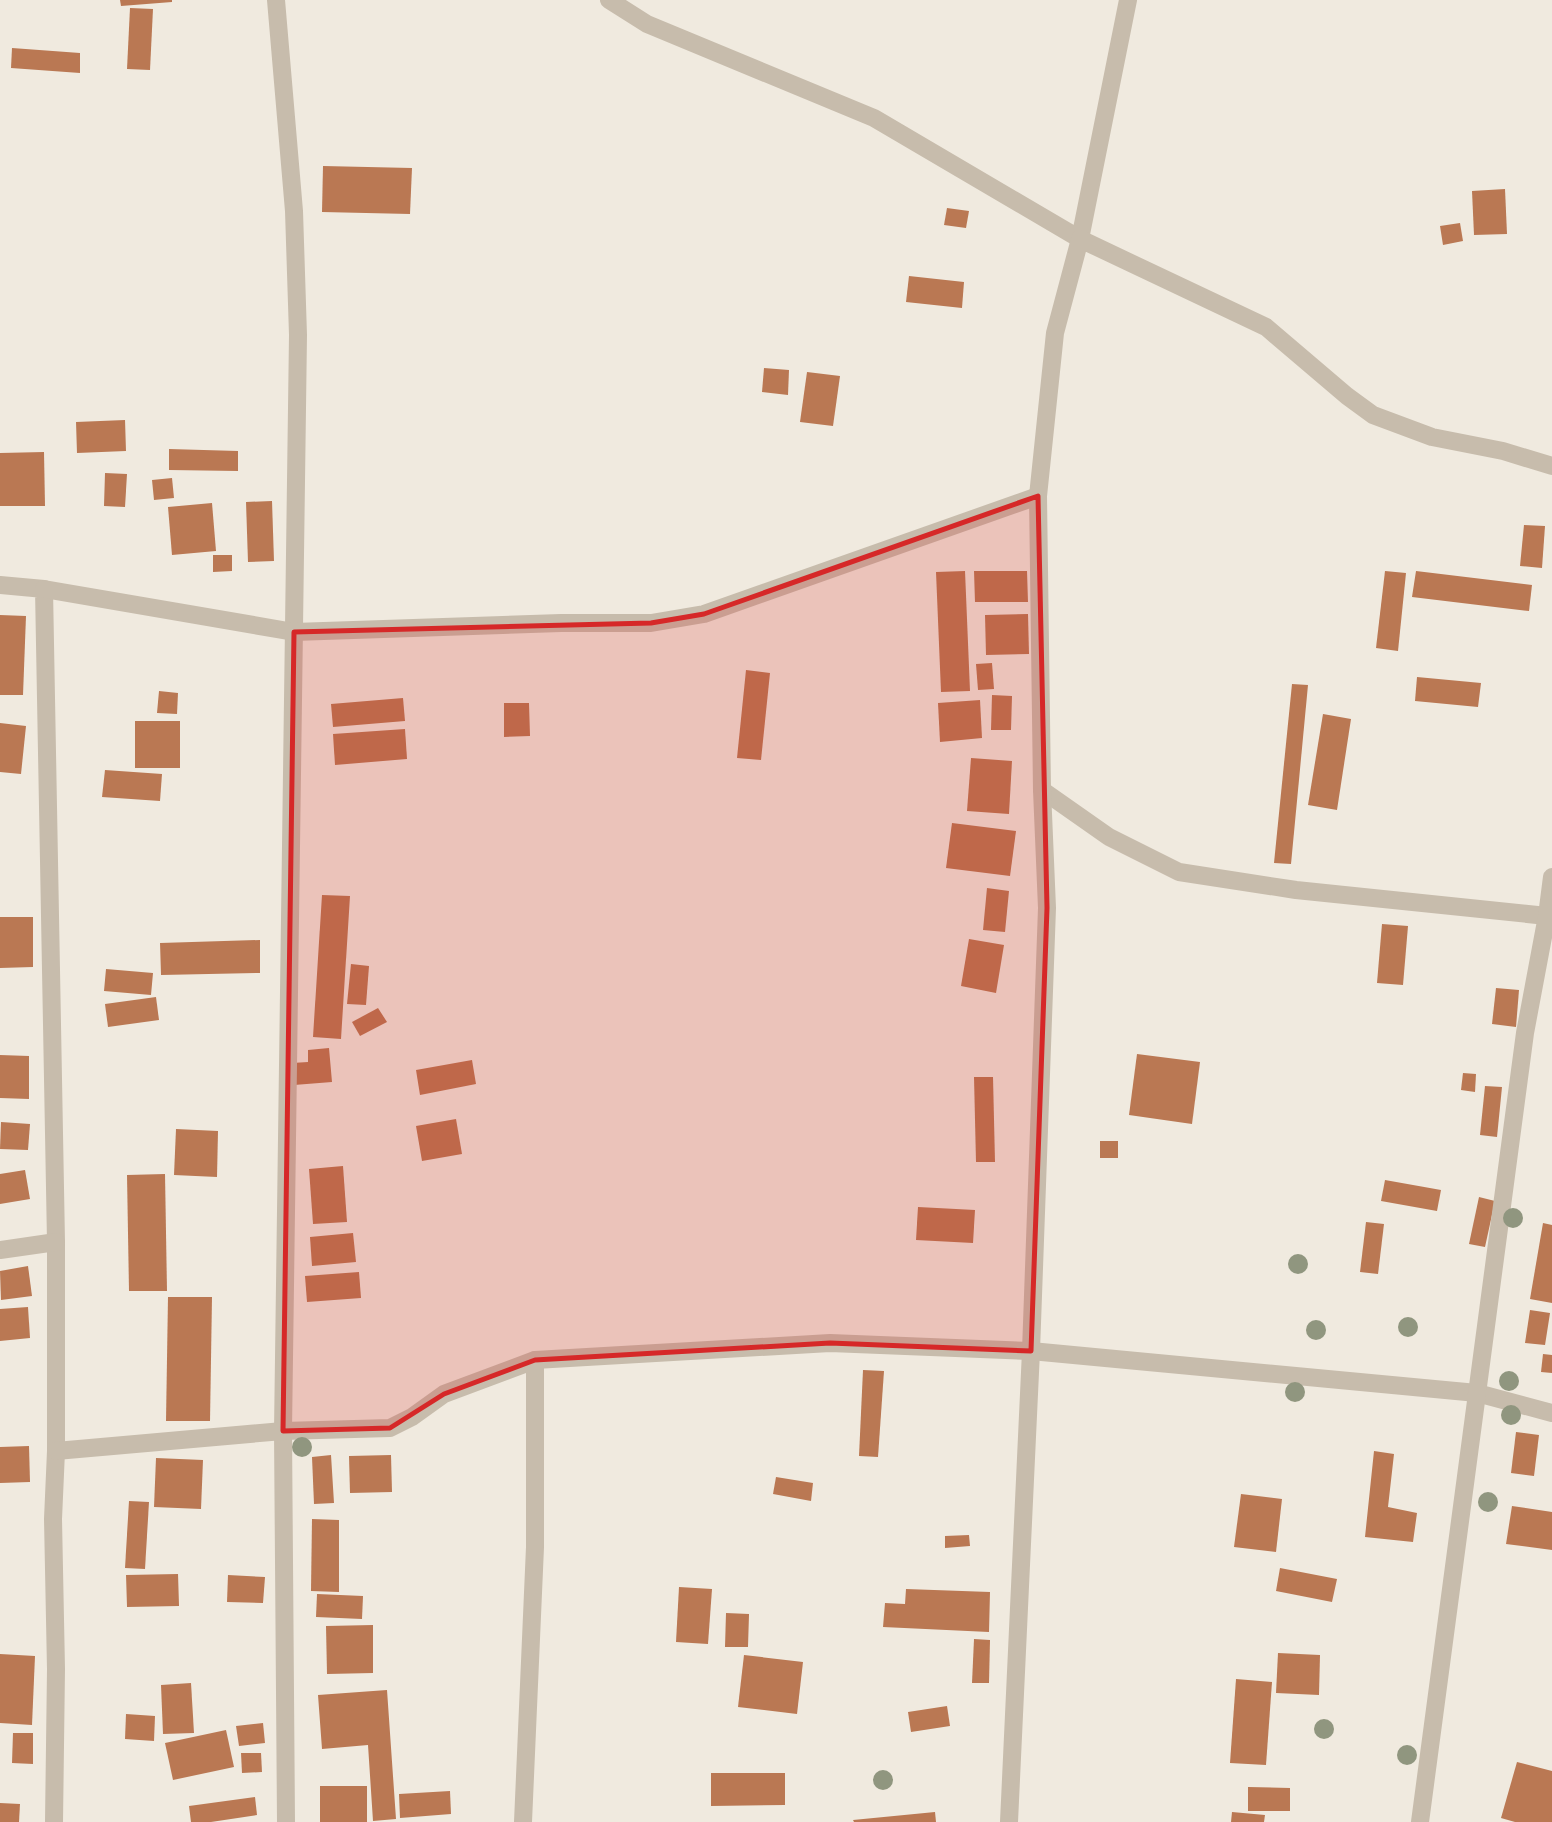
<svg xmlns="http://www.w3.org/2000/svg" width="1552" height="1822" viewBox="0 0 1552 1822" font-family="Raleway,sans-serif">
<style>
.building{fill:#ba7853}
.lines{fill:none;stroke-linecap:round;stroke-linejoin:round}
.minor{stroke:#c7bcac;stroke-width:18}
.tree{fill:#90967f}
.marked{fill:#d62828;fill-opacity:0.2;stroke:#d62828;stroke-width:5;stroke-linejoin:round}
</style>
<rect width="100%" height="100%" fill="#f0eadf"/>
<g class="building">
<path d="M120,0H172V2L121,6Z"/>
<path d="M130,8L153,9L150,70L127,69Z"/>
<path d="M12,48L80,53V73L11,68Z"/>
<path d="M323,166L412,168L410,214L322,212Z"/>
<path d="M1505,189L1507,234L1474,235L1472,191Z"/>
<path d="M947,208L969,211L966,228L944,225Z"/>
<path d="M1460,223L1463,241L1443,245L1440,226Z"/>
<path d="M909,276L964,282L962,308L906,302Z"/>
<path d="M764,368L789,370L788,395L762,392Z"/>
<path d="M807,372L840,376L833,426L800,422Z"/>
<path d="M125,420L126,451L77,453L76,422Z"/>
<path d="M169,449L238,451V471L169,470Z"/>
<path d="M44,452L45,506H0V453Z"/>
<path d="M105,473L127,474L125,507L104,506Z"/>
<path d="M172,478L174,498L154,500L152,480Z"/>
<path d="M272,501L274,561L248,562L246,502Z"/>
<path d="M212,503L216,551L172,555L168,507Z"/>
<path d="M1524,525L1545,526L1542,568L1520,566Z"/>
<path d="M213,555H232V571L213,572Z"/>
<path d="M965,571L970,691L941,692L936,572Z"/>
<path d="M974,571H1027L1028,602H975Z"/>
<path d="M1385,571L1406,573L1398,651L1376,648Z"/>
<path d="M1416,571L1532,585L1529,611L1412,597Z"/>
<path d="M1028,614L1029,654L986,655L985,615Z"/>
<path d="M0,615L26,616L23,695H0Z"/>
<path d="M992,663L994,689L978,690L976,664Z"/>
<path d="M746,670L770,673L761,760L737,758Z"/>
<path d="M1417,677L1481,683L1478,707L1415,701Z"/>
<path d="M1292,684L1308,685L1291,864L1274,863Z"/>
<path d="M159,691L178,693L177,714L157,713Z"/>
<path d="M992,695L1012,696L1011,730H991Z"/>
<path d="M403,698L405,721L333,727L331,704Z"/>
<path d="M980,700L982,738L940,742L938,703Z"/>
<path d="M504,703H529L530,736L504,737Z"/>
<path d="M1323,714L1351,719L1337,810L1308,805Z"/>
<rect x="135" y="721" width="45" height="47"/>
<path d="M0,723L26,726L21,774L0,772Z"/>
<path d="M405,729L407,759L335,765L333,734Z"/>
<path d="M971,758L1012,761L1009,814L967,811Z"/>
<path d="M105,770L162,774L160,801L102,797Z"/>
<path d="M952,823L1016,831L1010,876L946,868Z"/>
<path d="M987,888L1009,891L1005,932L983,930Z"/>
<path d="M322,895L350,896L341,1039L313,1037Z"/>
<path d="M0,917H33V967L0,968Z"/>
<path d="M1382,924L1408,926L1403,985L1377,983Z"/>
<path d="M969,939L1004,945L996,993L961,986Z"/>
<path d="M260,940V973L161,975L160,943Z"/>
<path d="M351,964L369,966L366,1005L347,1004Z"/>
<path d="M106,969L153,973L151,995L104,991Z"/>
<path d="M1496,988L1519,990L1516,1027L1492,1024Z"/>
<path d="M156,997L159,1020L108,1027L105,1004Z"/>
<path d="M378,1008L387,1022L360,1036L352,1022Z"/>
<path d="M329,1048L332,1082L294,1085L292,1063L308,1062V1050Z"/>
<path d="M1137,1054L1200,1062L1192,1124L1129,1115Z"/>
<path d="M0,1055L29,1056V1099L0,1098Z"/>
<path d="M472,1060L476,1084L420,1095L416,1070Z"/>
<path d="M1463,1073L1476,1074L1475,1092L1461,1090Z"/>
<path d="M974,1077H993L995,1162H976Z"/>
<path d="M1485,1086L1502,1087L1497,1137L1480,1135Z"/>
<path d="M456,1119L462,1154L422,1161L416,1126Z"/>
<path d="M1,1122L30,1124L28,1150L0,1149Z"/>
<path d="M176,1129L218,1131L217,1177L174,1175Z"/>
<rect x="1100" y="1141" width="18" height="17"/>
<path d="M343,1166L347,1222L313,1224L309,1169Z"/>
<path d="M25,1170L30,1199L0,1204V1174Z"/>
<path d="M165,1174L167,1291H129L127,1175Z"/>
<path d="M1385,1180L1441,1190L1437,1211L1381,1201Z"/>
<path d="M1479,1197L1495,1201L1485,1247L1469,1244Z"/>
<path d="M918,1207L975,1210L973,1243L916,1240Z"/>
<path d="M1366,1222L1384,1224L1378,1274L1360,1272Z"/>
<path d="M1543,1223L1552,1225V1303L1530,1299Z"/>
<path d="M353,1233L356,1262L312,1266L310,1237Z"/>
<path d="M28,1266L32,1296L1,1300L0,1271Z"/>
<path d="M359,1272L361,1298L307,1302L305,1276Z"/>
<path d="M168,1297H212L210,1421H166Z"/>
<path d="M28,1307L30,1338L0,1341V1309Z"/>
<path d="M1530,1310L1550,1313L1545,1345L1525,1343Z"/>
<path d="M1543,1354L1552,1355V1373L1541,1372Z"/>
<path d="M863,1370L884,1371L878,1457L859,1456Z"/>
<path d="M1516,1432L1539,1435L1534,1476L1511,1473Z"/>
<path d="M29,1446L30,1482L0,1483V1447Z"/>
<path d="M1374,1451L1394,1454L1388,1507L1417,1513L1413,1542L1365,1537Z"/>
<path d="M331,1455L334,1503L314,1504L312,1457Z"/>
<path d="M391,1455L392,1492L350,1493L349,1456Z"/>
<path d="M156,1458L203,1460L201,1509L154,1507Z"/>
<path d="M776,1477L813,1483L811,1501L773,1494Z"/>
<path d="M1241,1494L1282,1499L1276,1552L1234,1547Z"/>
<path d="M129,1501L149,1502L145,1569L125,1568Z"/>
<path d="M1512,1506L1552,1512V1550L1506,1544Z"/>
<path d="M312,1519L339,1520V1592L311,1591Z"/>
<path d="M969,1535L970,1546L945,1548V1536Z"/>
<path d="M1280,1568L1337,1579L1332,1602L1276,1591Z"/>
<path d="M178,1574L179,1606L127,1607L126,1575Z"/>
<path d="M228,1575L265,1577L263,1603L227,1602Z"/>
<path d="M679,1587L712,1589L708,1644L676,1642Z"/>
<path d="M906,1589L990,1592L989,1632L883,1627L885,1603L905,1604Z"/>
<path d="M317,1594L363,1596L362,1619L316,1617Z"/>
<path d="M726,1613L749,1614L748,1647H725Z"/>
<path d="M373,1625V1673L327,1674L326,1626Z"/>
<path d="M974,1639L990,1640L989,1683H972Z"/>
<path d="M1278,1653L1320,1655L1319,1695L1276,1693Z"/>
<path d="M0,1654L35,1656L32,1725L0,1723Z"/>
<path d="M744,1655L803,1662L797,1714L738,1707Z"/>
<path d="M1236,1679L1272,1682L1266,1765L1230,1763Z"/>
<path d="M191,1683L194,1733L163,1734L161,1685Z"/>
<path d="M387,1690L396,1819L373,1821L368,1745L322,1749L318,1695Z"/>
<path d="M947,1706L950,1726L911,1732L908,1712Z"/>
<path d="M126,1714L155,1716L154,1741L125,1739Z"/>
<path d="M263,1723L265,1743L239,1746L236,1726Z"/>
<path d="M226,1730L234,1767L173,1780L165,1743Z"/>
<path d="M13,1733H33V1764L12,1763Z"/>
<path d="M241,1753H261L262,1772L242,1773Z"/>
<path d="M1517,1762L1552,1771V1822H1515L1501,1818Z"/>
<path d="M711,1773H785V1805L711,1806Z"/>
<rect x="320" y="1786" width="47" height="36"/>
<path d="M1248,1787L1290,1788V1811H1248Z"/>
<path d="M450,1791L451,1814L400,1818L399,1794Z"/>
<path d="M255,1797L257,1815L211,1822H191L189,1806Z"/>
<path d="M0,1803L20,1804L19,1822H0Z"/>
<path d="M935,1812L936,1822H854L853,1820Z"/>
<path d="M1232,1812L1265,1815L1264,1822H1231Z"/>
</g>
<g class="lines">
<g class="minor">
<path d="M276,0L294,211L298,335L283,1431L286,1822"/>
<path d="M609,0L647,24L874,118L1080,239L1128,0"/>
<path d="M0,585L44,589L56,1242V1451L53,1519L56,1669L54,1822"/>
<path d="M44,589L294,632L561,623H651L704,614L1038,496"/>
<path d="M1042,790L1109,837L1179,872L1296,890L1547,916"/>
<path d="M0,1250L56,1242"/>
<path d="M56,1451L283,1431L390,1428L412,1417L444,1394L535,1360L830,1343L1031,1351L1477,1393L1552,1413"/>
<path d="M523,1822L535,1547V1360"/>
<path d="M1009,1822L1031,1351L1047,908L1042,790L1038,496L1055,333L1080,239L1266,327L1347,396L1373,415L1432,437L1503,451L1552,466"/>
<path d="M1420,1822L1525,1033L1547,916L1552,877"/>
</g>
</g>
<g class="tree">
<circle cx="1513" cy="1218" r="10"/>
<circle cx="1298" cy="1264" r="10"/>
<circle cx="1408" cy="1327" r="10"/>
<circle cx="1316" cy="1330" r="10"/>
<circle cx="1509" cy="1381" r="10"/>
<circle cx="1295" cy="1392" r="10"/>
<circle cx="1511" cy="1415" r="10"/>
<circle cx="302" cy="1447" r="10"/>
<circle cx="1488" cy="1502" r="10"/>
<circle cx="1324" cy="1729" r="10"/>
<circle cx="1407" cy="1755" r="10"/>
<circle cx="883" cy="1780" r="10"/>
</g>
<path class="marked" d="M1038,496L1047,908L1031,1351L830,1343L535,1360L444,1394L390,1428L283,1431L294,632L651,623L704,614Z"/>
</svg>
